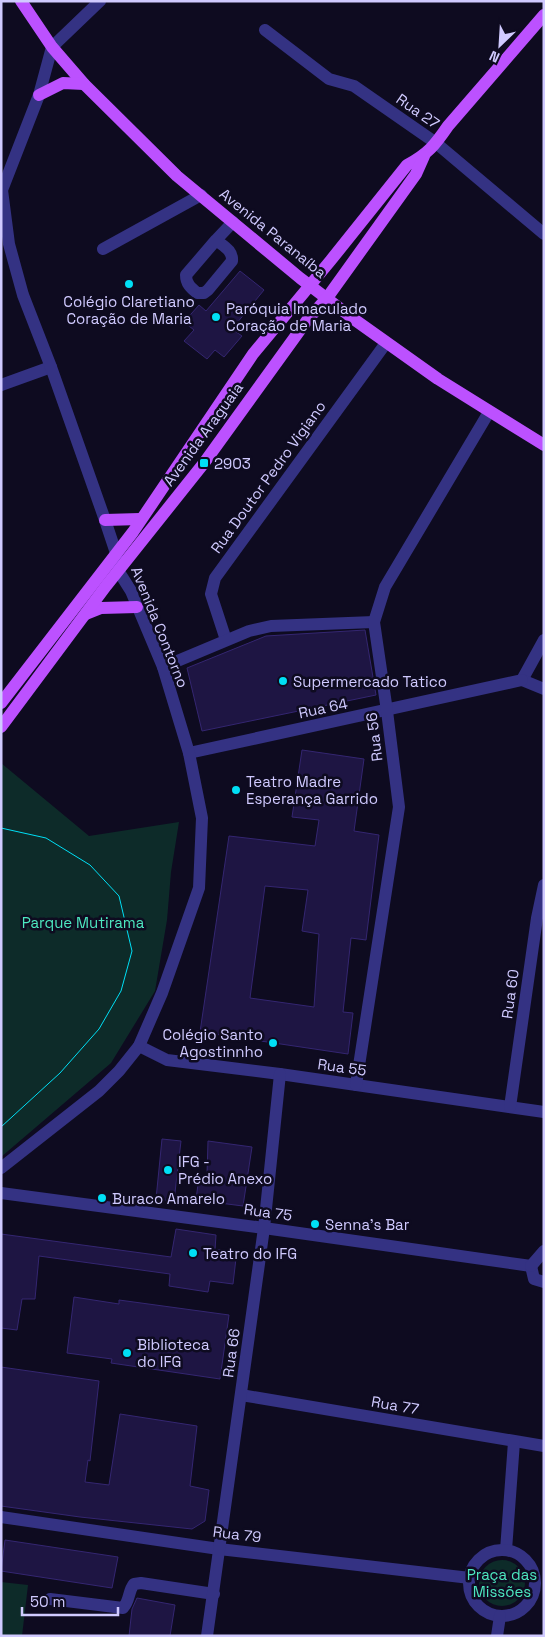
<svg xmlns="http://www.w3.org/2000/svg" width="545" height="1637" viewBox="0 0 545 1637" font-family="'Space Grotesk',sans-serif">
<style>
.green{fill:#0d2b29}
.building{fill:#1e1543;stroke:#342671;fill-rule:evenodd}
.lines{fill:none;stroke-linecap:round;stroke-linejoin:round}
.minor{stroke:#343283;stroke-width:12}
.major{stroke:#bc51ff;stroke-width:12}
.tram{stroke:#00dff5;stroke-width:1}
.poi-dot{fill:#00dff5;stroke:#0e0b20;stroke-width:2}
.labels{text-anchor:middle;dominant-baseline:central;stroke-width:5;stroke-linejoin:round;paint-order:stroke}
.street-label{font-size:15px;fill:#d0caff;stroke:#0e0b20}
.poi-label{font-size:15px;fill:#d0caff;stroke:#0e0b20;text-anchor:start}
.park-label{font-size:15px;fill:#4de8c0;stroke:#0e0b20}
</style>
<rect width="100%" height="100%" fill="#0e0b20"/>
<g class="green">
<path d="M1,763L89,836L179,822L171,872L167,920L155,991L111,1063L1,1157Z"/>
<circle cx="502" cy="1583" r="23"/>
<path d="M1,1582L28,1585L22,1636H1Z"/>
</g>
<g class="building">
<path d="M240,271L264,290L232,329L242,336L224,357L215,350L207,359L184,341L194,330L184,322L199,305L206,311Z"/>
<path d="M365,630L376,695L202,731L187,668L266,636Z"/>
<path d="M302,750L364,759L354,831L379,835L366,940L351,938L343,1012L353,1013L348,1054L200,1032L229,836L315,846L319,820L292,817ZM265,886L308,890L302,931L319,934L314,1007L250,998Z"/>
<path d="M162,1139L181,1141L174,1201L156,1199Z"/>
<path d="M208,1141L252,1147L243,1206L196,1200L199,1176L207,1175Z"/>
<path d="M176,1229L216,1235L215,1250H237L233,1284L210,1281L208,1292L169,1286L170,1274L39,1256L35,1299H22L17,1330L1,1328V1234L171,1257Z"/>
<path d="M74,1297L119,1304V1300L229,1315L220,1379L111,1363L112,1359L67,1353Z"/>
<path d="M1,1367L99,1381L90,1461L88,1460L85,1482L109,1485L120,1414L197,1426L190,1486L209,1490L205,1521L192,1529L80,1517L1,1506Z"/>
<path d="M5,1540L118,1557L112,1588L1,1571Z"/>
<path d="M137,1598L175,1605L170,1636H129L132,1609Z"/>
</g>
<g class="lines">
<g class="minor">
<path d="M265,30L329,79L354,86L436,143L544,234"/>
<path d="M216,240C223,246 233,250 232,261L208,290L204,293H197C191,288 186,284 186,275L216,240L233,222"/>
<path d="M103,249L201,195"/>
<path d="M1,385L51,367"/>
<path d="M226,640L211,594L215,578L386,343"/>
<path d="M163,667L249,631L271,626L374,622"/>
<path d="M522,680L544,640"/>
<path d="M522,680L544,689"/>
<path d="M189,753L522,680"/>
<path d="M139,1046L167,1060L280,1074L544,1112"/>
<path d="M356,1085L399,807L387,711L374,622L385,587L489,412"/>
<path d="M510,1107L537,918L544,885"/>
<path d="M1,1168L99,1091L119,1071L139,1046L162,993L199,888L202,818L189,753L163,667L131,591L119,572L116,553L105,520L51,367L23,295L9,244L2,190L39,95L52,47L100,1"/>
<path d="M1,1193L264,1228L531,1266"/>
<path d="M531,1266L534,1279L544,1282"/>
<path d="M531,1266L544,1251"/>
<path d="M241,1395L544,1446"/>
<path d="M1,1517L219,1549L470,1578"/>
<path d="M506,1550L514,1442"/>
<circle cx="502" cy="1583" r="33"/>
<path d="M50,1599L123,1608C130,1601 128,1591 134,1584L141,1583L214,1594"/>
<path d="M207,1636L264,1228L280,1074"/>
<path d="M497,1636L500,1616"/>
</g>
<g class="major">
<path d="M21,1L52,47L84,84L177,176L300,278L355,320L438,379L544,445"/>
<path d="M39,95L63,83L84,84"/>
<path d="M105,520L140,519"/>
<path d="M86,614L101,608L137,607"/>
<path d="M1,703L133,532L253,354L331,260L407,165C428,154 435,145 448,126L544,15"/>
<path d="M1,727L106,586L204,463L308,319L327,298L416,174L424,156"/>
</g>
<path class="tram" d="M1,828L46,838L90,865L119,896L132,951L121,991L99,1029L60,1073L1,1127"/>
</g>
<g class="poi-dot">
<circle cx="129" cy="284" r="5"/>
<circle cx="216" cy="317" r="5"/>
<rect x="199" y="458" width="10" height="10" rx="2.5"/>
<circle cx="283" cy="681" r="5"/>
<circle cx="236" cy="790" r="5"/>
<circle cx="273" cy="1043" r="5"/>
<circle cx="168" cy="1170" r="5"/>
<circle cx="102" cy="1198" r="5"/>
<circle cx="315" cy="1224" r="5"/>
<circle cx="193" cy="1253" r="5"/>
<circle cx="127" cy="1353" r="5"/>
</g>
<g class="labels">
<g class="street-label">
<text transform="translate(418 111) rotate(35)">Rua 27</text>
<text transform="translate(273 233) rotate(39)">Avenida Paranaíba</text>
<text transform="translate(203 434) rotate(-54)">Avenida Araguaia</text>
<text transform="translate(268 477) rotate(-54)">Rua Doutor Pedro Vigiano</text>
<text transform="translate(160 627) rotate(68)">Avenida Contorno</text>
<text transform="translate(323 708) rotate(-12)">Rua 64</text>
<text transform="translate(374 737) rotate(-97)">Rua 56</text>
<text transform="translate(510 994) rotate(-82)">Rua 60</text>
<text transform="translate(342 1067) rotate(8)">Rua 55</text>
<text transform="translate(268 1212) rotate(8)">Rua 75</text>
<text transform="translate(231 1353) rotate(-82)">Rua 66</text>
<text transform="translate(395 1405) rotate(10)">Rua 77</text>
<text transform="translate(237 1534) rotate(7)">Rua 79</text>
</g>
<g class="poi-label">
<text x="129" y="301" text-anchor="middle">Colégio Claretiano<tspan x="129" dy="17">Coração de Maria</tspan></text>
<text x="226" y="308">Paróquia Imaculado<tspan x="226" dy="17">Coração de Maria</tspan></text>
<text x="214" y="463">2903</text>
<text x="293" y="681">Supermercado Tatico</text>
<text x="246" y="781">Teatro Madre<tspan x="246" dy="17">Esperança Garrido</tspan></text>
<text x="263" y="1034" text-anchor="end">Colégio Santo<tspan x="263" dy="17">Agostinnho</tspan></text>
<text x="178" y="1161">IFG -<tspan x="178" dy="17">Prédio Anexo</tspan></text>
<text x="112" y="1198">Buraco Amarelo</text>
<text x="325" y="1224">Senna's Bar</text>
<text x="203" y="1253">Teatro do IFG</text>
<text x="137" y="1344">Biblioteca<tspan x="137" dy="17">do IFG</tspan></text>
</g>
<g class="park-label">
<text x="83" y="922">Parque Mutirama</text>
<text x="502" y="1574">Praça das<tspan x="502" dy="17">Missões</tspan></text>
</g>
</g>
<rect width="545" height="1637" fill="none" stroke="#d0caff" stroke-width="5"/>
<g transform="translate(500 45) rotate(205)" stroke="#0e0b20" stroke-width="4" paint-order="stroke">
<path d="M0-4L9 19L0 12L-9 19Z" fill="#d0caff"/>
<text y="-8" font-size="14" font-weight="bold" text-anchor="middle" fill="#d0caff">N</text>
</g>
<path d="M22 1607v8h96v-8" fill="none" stroke="#d0caff" stroke-width="2.5"/>
<text x="30" y="1607" font-size="15" fill="#d0caff" stroke="#0e0b20" stroke-width="4" paint-order="stroke">50 m</text>
</svg>
